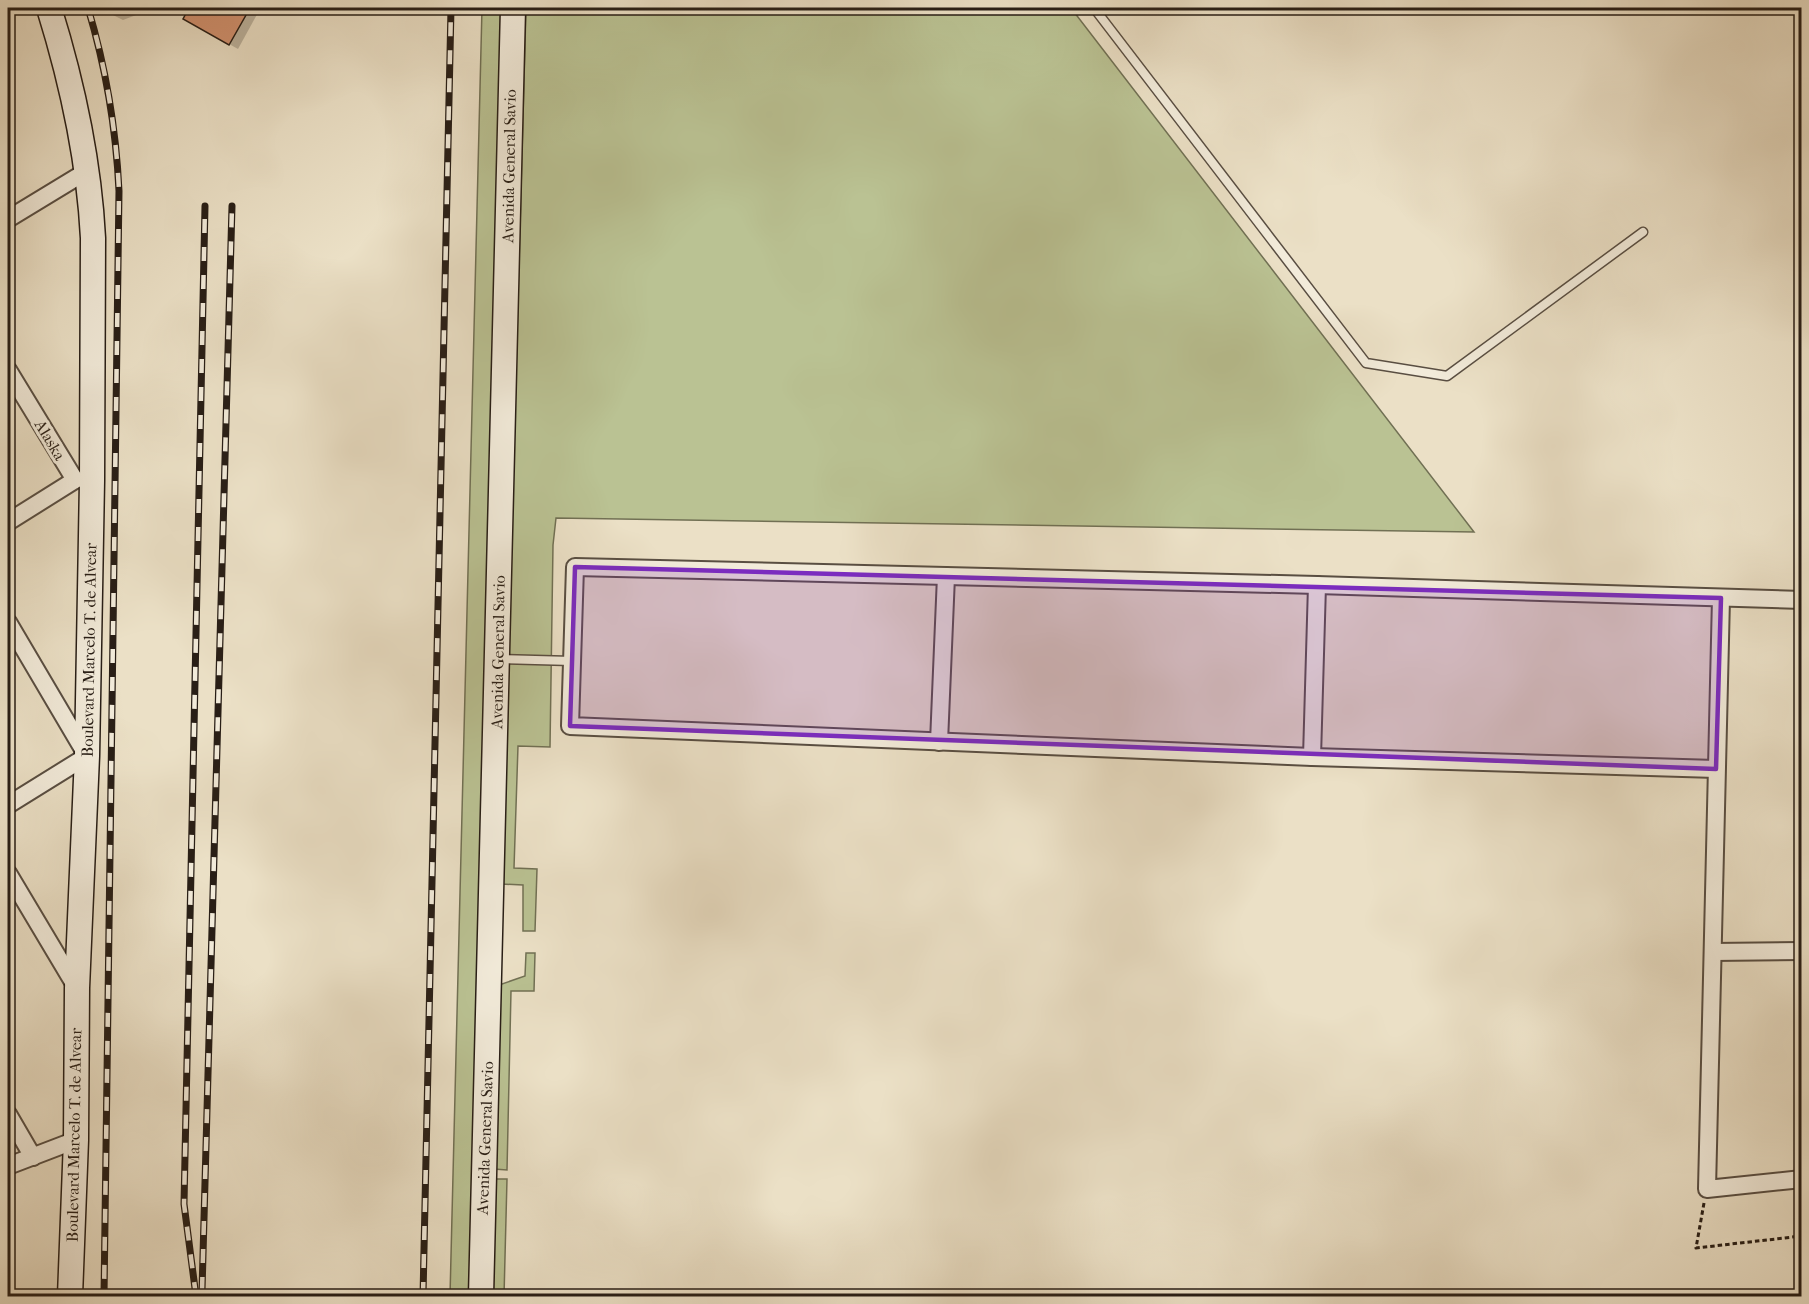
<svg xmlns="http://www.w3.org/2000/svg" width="1809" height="1304" viewBox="0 0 1809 1304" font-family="'IM FELL French Canon',serif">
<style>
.green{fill:#bac293;stroke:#717054;stroke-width:1.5}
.shadow{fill:#0003}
.building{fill:#d39371;stroke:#281e16;stroke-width:1.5}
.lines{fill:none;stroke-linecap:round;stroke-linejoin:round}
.lane-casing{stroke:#594e42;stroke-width:11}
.street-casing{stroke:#594e42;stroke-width:20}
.secondary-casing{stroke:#281e16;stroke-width:27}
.path{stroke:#281e16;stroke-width:3;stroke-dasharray:4.5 3;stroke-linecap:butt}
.lane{stroke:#f2ebda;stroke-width:8}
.street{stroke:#f2ebda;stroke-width:16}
.secondary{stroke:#f2ebda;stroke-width:24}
.rail-casing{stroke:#281e16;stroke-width:7}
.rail{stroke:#f2ebda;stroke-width:4.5;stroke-dasharray:14;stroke-linecap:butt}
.marked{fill:#7b2cbf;fill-opacity:0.2;stroke:#7b2cbf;stroke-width:4.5;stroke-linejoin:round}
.labels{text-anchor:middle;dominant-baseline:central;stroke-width:6;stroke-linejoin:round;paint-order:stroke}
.street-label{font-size:16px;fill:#281e16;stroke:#f2ebda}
</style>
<rect width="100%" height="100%" fill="#ebe0c6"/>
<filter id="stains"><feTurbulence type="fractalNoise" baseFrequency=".00333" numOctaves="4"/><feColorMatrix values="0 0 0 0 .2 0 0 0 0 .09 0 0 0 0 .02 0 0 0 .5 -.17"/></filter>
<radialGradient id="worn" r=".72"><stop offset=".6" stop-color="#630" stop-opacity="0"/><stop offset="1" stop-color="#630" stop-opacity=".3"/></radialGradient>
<g class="green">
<path d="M482,8H503L471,1296H450Z"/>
<path d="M526,8H1071L1474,532L556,518L553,545L550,747L518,746L514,868L537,869L535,931H523V885L502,884Z"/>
<path d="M526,953H535L534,991H511L507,1170L494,1169L499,985L525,976Z"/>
<path d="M494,1179H507L504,1296H491Z"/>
</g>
<g class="shadow">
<path d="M110,8H152V9L123,20L111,14Z"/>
<path d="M191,8H258L260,9L238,49L185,19Z"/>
</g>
<path class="building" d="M189,8H250L229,45L183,19Z"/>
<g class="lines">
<defs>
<g id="lane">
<path d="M1094,8L1366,363L1447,376L1643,232"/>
<path d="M498,659L572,661"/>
</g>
<g id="street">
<path d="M8,219L87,171"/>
<path d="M8,370L75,480"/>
<path d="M8,522L75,480"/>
<path d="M1721,598L1707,1189L1802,1179"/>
<path d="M8,622L87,756L8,805"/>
<path d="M939,742L946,576"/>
<path d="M1312,757L1317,585"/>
<path d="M1716,769L1312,757L570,726L575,567L1317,585L1802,600"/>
<path d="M8,873L76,987"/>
<path d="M1713,952L1802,951"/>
<path d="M8,1114L33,1157"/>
<path d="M8,1166L76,1140"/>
</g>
<g id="secondary">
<path d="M49,8C72,82 89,160 93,238L92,481L87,756L77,988L76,1140L70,1296"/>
<path d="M481,1296L513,8"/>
</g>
</defs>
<use href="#lane" class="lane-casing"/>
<use href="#street" class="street-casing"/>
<use href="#secondary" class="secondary-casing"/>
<path class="path" d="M1704,1203L1696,1248L1802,1236"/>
<use href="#lane" class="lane"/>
<use href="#street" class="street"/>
<use href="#secondary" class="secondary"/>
<defs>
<g id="rail">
<path d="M88,8C106,68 116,128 119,191L104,1296"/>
<path d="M202,1291L232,206"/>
<path d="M196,1296L184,1204L205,206"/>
<path d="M423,1296L451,8"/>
</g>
</defs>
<use href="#rail" class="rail-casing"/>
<use href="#rail" class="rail"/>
</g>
<path class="marked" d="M575,567L1721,598L1716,769L570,726Z"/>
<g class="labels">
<g class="street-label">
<text transform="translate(509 166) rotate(-89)">Avenida General Savio</text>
<text transform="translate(50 440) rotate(59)">Alaska</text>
<text transform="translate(89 650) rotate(-89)">Boulevard Marcelo T. de Alvear</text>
<text transform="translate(498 652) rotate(-89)">Avenida General Savio</text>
<text transform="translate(74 1135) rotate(-89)">Boulevard Marcelo T. de Alvear</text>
<text transform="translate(485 1138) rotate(-88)">Avenida General Savio</text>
</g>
</g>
<rect width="1809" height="1304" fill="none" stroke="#ebe0c6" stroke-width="30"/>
<rect x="9" y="9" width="1791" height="1286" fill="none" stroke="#281e16" stroke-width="3"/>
<rect x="15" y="15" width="1779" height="1274" fill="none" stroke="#281e16" stroke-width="1.5"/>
<rect width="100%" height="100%" filter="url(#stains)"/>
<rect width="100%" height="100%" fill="url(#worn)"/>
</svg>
